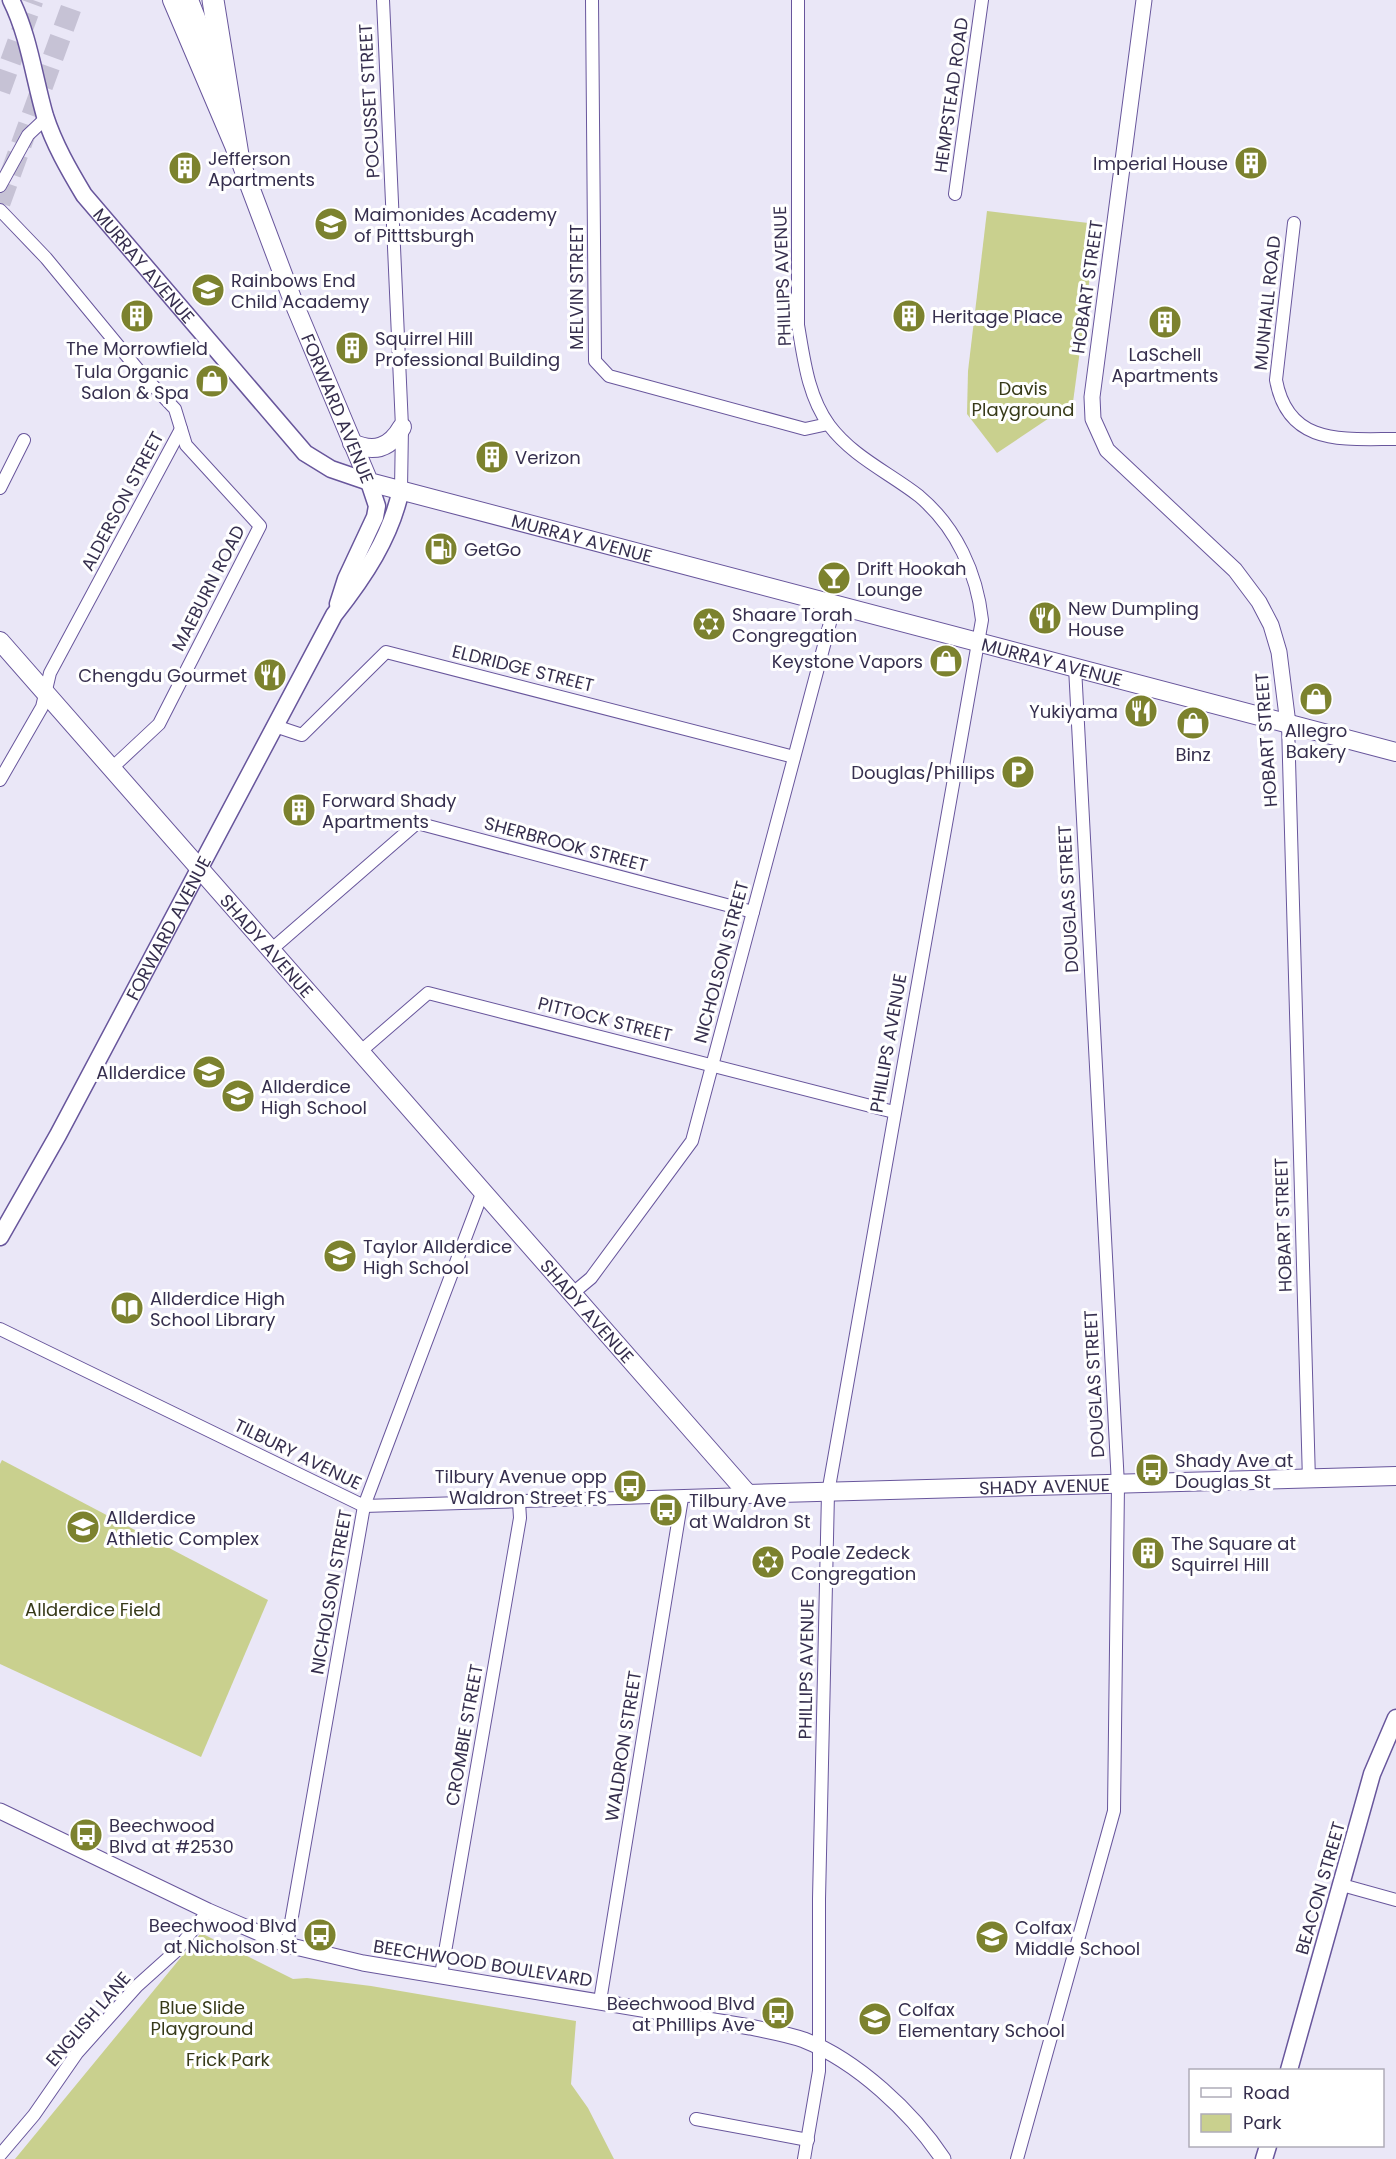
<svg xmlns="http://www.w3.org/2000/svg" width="1396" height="2159" viewBox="0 0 1396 2159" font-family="Poppins,sans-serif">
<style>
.green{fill:#c9d08e}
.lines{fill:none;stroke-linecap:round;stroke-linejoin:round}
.motorway-tunnel{stroke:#c6c2d5;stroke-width:21;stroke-dasharray:21 10;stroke-linecap:butt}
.minor-casing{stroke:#68569c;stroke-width:14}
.tertiary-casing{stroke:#68569c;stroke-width:17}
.secondary-casing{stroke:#68569c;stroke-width:19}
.primary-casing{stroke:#68569c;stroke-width:20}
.motorway-casing{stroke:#68569c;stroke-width:23}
.minor{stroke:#fff;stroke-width:12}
.tertiary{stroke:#fff;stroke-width:15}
.secondary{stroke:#fff;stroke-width:16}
.primary{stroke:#fff;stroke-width:18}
.motorway{stroke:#fff;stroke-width:21}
.labels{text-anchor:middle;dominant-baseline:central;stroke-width:6;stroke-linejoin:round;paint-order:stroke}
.street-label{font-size:18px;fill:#362f4e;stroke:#fff}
.poi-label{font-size:18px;fill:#362f4e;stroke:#fff;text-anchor:start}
.park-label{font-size:18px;fill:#373a19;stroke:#fff}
</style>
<rect width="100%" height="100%" fill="#eae7f7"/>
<g class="green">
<path d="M987,211L1097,224L1073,402L997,453L967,414L968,371Z"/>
<path d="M2,1460L268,1600L201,1757L0,1664V1464Z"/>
<path d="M201,1933L293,1979L307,1978L371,1986L576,2021L571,2084L588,2108L614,2159H15Z"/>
</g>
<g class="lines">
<g class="motorway-tunnel">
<path d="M0,91L33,0"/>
<path d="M0,203L74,0"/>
</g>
<defs>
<g id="minor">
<path d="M383,0L402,427L401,489"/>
<path d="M592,0L595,361L609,376L805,429L828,424"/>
<path d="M798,0V325C804,360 808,396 829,425C853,457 888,472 919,496C956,527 977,573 982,620L828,1493L819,1899V2071L804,2159"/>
<path d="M0,186L28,135L46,118"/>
<path d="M955,194L982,0"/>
<path d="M0,210L46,258L140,372L175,409L186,445L260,526L159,724L113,767"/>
<path d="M1294,223L1276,380C1288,446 1343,439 1396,439"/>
<path d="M0,488L24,440"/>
<path d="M1288,724L1309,1481"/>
<path d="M275,726L302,735L386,652L794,757"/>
<path d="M0,780L42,707L50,673L181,429"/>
<path d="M272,949L417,823L753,912"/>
<path d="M361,1051L428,993L894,1112"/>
<path d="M573,1293L591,1278L692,1141L835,604"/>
<path d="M0,1329L364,1506L748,1494"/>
<path d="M1342,1885L1396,1900"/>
<path d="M287,1945L364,1506L483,1191"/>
<path d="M441,1975L520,1518L519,1502"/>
<path d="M600,2001L682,1498"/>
<path d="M696,2119L808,2140"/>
<path d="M0,2155L34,2115L77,2053L137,1986L176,1951L208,1911"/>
<path d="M1017,2159L1114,1811L1118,1485L1075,667"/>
</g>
<g id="tertiary">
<path d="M1144,0L1092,397L1093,419L1107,450L1235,570L1259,602L1271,625L1279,652L1288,724"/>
<path d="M0,1811L208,1911L287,1945L363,1963L750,2027C768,2031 787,2034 804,2040C857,2061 912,2112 943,2159"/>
</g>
<g id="secondary">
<path id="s1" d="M11,0C29,36 34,78 45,116C54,144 69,170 84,195L305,453L331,469L369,482L377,506L375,517L346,579L338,604"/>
<path id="s2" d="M0,1237L58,1135L334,615C364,577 391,537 401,489"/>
<path d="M1289,2070L1372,1774L1396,1718"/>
<path d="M1264,2159L1268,2146"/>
</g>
<g id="primary">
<path id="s3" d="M172,0L238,155L293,301L369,482L1396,752"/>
<path d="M189,0L210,53L219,87"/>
<path d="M352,443C374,453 390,448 402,427"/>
<path id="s4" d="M0,641L748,1494L1396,1476"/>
</g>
<path id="motorway" d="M213,0L238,155"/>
</defs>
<use href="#minor" class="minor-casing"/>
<use href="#tertiary" class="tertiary-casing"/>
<use href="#secondary" class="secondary-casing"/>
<use href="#primary" class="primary-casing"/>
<use href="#motorway" class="motorway-casing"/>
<use href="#minor" class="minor"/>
<use href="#tertiary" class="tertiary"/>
<use href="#secondary" class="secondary"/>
<use href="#primary" class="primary"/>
<use href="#motorway" class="motorway"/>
</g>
<defs>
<symbol id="building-disc" viewBox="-11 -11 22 22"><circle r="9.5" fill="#7c822e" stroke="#fff"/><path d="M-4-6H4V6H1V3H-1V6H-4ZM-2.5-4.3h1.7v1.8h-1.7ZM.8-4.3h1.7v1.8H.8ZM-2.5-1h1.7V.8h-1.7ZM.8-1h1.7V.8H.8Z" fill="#fff"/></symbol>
<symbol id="school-disc" viewBox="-11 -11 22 22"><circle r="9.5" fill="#7c822e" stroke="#fff"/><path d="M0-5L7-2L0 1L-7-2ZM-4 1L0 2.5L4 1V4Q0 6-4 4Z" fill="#fff"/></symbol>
<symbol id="shop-disc" viewBox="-11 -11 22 22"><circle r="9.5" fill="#7c822e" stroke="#fff"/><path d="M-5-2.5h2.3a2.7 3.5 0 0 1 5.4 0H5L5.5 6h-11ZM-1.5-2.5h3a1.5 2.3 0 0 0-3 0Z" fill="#fff"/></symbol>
<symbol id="fuel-disc" viewBox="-11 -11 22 22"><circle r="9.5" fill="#7c822e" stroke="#fff"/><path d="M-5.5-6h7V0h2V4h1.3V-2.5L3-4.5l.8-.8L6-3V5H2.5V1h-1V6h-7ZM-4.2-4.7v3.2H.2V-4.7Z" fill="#fff"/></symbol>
<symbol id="bar-disc" viewBox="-11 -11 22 22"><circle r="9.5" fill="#7c822e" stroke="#fff"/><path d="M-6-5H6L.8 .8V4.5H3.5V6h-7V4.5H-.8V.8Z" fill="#fff"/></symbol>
<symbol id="restaurant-disc" viewBox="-11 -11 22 22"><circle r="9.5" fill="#7c822e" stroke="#fff"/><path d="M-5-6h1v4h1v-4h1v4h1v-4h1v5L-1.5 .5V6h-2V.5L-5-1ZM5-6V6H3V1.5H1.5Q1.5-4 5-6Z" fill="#fff"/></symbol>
<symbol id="synagogue-disc" viewBox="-11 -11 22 22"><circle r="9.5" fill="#7c822e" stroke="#fff"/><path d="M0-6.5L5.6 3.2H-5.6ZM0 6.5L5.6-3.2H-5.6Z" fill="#fff"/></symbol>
<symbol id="parking-disc" viewBox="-11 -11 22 22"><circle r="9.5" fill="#7c822e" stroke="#fff"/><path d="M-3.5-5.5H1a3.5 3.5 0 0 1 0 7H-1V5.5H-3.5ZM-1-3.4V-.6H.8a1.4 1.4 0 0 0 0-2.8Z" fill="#fff"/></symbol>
<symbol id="library-disc" viewBox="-11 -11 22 22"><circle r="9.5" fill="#7c822e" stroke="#fff"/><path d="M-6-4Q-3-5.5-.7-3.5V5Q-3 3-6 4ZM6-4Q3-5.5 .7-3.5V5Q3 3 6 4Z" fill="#fff"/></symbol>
<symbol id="bus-disc" viewBox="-11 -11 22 22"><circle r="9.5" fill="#7c822e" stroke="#fff"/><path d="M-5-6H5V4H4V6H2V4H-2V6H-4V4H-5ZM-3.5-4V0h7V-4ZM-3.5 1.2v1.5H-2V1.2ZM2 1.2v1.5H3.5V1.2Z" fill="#fff"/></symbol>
</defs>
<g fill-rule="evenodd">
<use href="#building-disc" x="1232" y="144" width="38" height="38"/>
<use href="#building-disc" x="166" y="149" width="38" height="38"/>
<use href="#school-disc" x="312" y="205" width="38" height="38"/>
<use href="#school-disc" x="189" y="271" width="38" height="38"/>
<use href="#building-disc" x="118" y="297" width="38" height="38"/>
<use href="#building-disc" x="890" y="297" width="38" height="38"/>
<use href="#building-disc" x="1146" y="303" width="38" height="38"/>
<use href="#building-disc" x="333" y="329" width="38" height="38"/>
<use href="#shop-disc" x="193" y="362" width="38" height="38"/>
<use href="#building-disc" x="473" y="438" width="38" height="38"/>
<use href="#fuel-disc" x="422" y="530" width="38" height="38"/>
<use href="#bar-disc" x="815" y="559" width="38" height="38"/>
<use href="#restaurant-disc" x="1026" y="599" width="38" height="38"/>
<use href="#synagogue-disc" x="690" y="605" width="38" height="38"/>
<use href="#shop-disc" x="927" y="642" width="38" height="38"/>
<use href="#restaurant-disc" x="251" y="656" width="38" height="38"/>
<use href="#shop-disc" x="1297" y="680" width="38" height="38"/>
<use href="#restaurant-disc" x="1122" y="692" width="38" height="38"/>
<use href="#shop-disc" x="1174" y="704" width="38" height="38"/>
<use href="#parking-disc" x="999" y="753" width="38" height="38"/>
<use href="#building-disc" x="280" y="791" width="38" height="38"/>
<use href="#school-disc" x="190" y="1053" width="38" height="38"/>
<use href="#school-disc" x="219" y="1077" width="38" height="38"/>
<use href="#school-disc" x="321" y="1237" width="38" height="38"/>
<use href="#library-disc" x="108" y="1289" width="38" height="38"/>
<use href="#bus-disc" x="1133" y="1451" width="38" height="38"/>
<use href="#bus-disc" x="611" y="1467" width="38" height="38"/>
<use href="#bus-disc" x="647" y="1491" width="38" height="38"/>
<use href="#school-disc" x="64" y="1508" width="38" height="38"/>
<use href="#building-disc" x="1129" y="1534" width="38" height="38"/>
<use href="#synagogue-disc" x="749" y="1543" width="38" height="38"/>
<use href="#bus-disc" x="67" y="1816" width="38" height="38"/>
<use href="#bus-disc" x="301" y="1916" width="38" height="38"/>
<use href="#school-disc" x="973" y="1918" width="38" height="38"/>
<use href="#bus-disc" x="759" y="1994" width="38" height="38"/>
<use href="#school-disc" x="856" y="2000" width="38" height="38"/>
</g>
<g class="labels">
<g class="street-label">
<text transform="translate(951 95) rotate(-82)">HEMPSTEAD ROAD</text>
<text transform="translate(369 101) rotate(-93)">POCUSSET STREET</text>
<text stroke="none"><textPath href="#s1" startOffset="302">MURRAY AVENUE</textPath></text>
<text transform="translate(782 276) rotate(-92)">PHILLIPS AVENUE</text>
<text transform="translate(576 287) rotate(-90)">MELVIN STREET</text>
<text transform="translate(1087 287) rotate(-82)">HOBART STREET</text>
<text transform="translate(1267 303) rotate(-84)">MUNHALL ROAD</text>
<text stroke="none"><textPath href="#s3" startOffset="441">FORWARD AVENUE</textPath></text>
<text transform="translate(122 501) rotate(-62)">ALDERSON STREET</text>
<text stroke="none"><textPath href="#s3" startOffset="741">MURRAY AVENUE</textPath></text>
<text transform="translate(208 588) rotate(-63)">MAEBURN ROAD</text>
<text stroke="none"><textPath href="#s3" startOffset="1227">MURRAY AVENUE</textPath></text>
<text transform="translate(523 668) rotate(14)">ELDRIDGE STREET</text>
<text transform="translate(1266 740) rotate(-94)">HOBART STREET</text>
<text transform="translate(566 844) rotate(15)">SHERBROOK STREET</text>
<text transform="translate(1068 899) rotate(-93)">DOUGLAS STREET</text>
<text stroke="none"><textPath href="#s2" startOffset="352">FORWARD AVENUE</textPath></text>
<text stroke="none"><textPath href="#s4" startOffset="405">SHADY AVENUE</textPath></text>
<text transform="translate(721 962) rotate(-75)">NICHOLSON STREET</text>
<text transform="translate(605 1019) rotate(14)">PITTOCK STREET</text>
<text transform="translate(888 1043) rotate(-80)">PHILLIPS AVENUE</text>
<text transform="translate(1283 1225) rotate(-92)">HOBART STREET</text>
<text stroke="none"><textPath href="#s4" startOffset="891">SHADY AVENUE</textPath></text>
<text transform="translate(1094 1384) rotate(-93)">DOUGLAS STREET</text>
<text transform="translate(298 1454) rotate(26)">TILBURY AVENUE</text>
<text stroke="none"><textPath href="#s4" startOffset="1431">SHADY AVENUE</textPath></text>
<text transform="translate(331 1592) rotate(-80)">NICHOLSON STREET</text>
<text transform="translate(806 1669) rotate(-89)">PHILLIPS AVENUE</text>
<text transform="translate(464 1735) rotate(-80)">CROMBIE STREET</text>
<text transform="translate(623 1746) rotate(-81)">WALDRON STREET</text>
<text transform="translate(1320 1888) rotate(-74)">BEACON STREET</text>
<text transform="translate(483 1963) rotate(9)">BEECHWOOD BOULEVARD</text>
<text transform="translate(88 2019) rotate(-49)">ENGLISH LANE</text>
</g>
<g class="poi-label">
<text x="208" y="158">Jefferson<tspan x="208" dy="21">Apartments</tspan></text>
<text x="1228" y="163" text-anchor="end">Imperial House</text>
<text x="354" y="214">Maimonides Academy<tspan x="354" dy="21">of Pitttsburgh</tspan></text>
<text x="231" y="280">Rainbows End<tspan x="231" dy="21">Child Academy</tspan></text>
<text x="932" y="316">Heritage Place</text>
<text x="375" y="338">Squirrel Hill<tspan x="375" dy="21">Professional Building</tspan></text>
<text x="137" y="348" text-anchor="middle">The Morrowfield</text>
<text x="1165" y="354" text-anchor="middle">LaSchell<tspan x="1165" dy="21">Apartments</tspan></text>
<text x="189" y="371" text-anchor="end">Tula Organic<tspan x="189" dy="21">Salon &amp; Spa</tspan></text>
<text x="515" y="457">Verizon</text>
<text x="464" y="549">GetGo</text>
<text x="857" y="568">Drift Hookah<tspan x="857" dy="21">Lounge</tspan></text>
<text x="1068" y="608">New Dumpling<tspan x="1068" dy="21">House</tspan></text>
<text x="732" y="614">Shaare Torah<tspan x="732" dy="21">Congregation</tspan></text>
<text x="923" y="661" text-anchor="end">Keystone Vapors</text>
<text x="247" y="675" text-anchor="end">Chengdu Gourmet</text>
<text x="1118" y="711" text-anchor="end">Yukiyama</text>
<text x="1316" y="730" text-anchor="middle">Allegro<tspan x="1316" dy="21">Bakery</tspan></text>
<text x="1193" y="754" text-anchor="middle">Binz</text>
<text x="995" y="772" text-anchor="end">Douglas/Phillips</text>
<text x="322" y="800">Forward Shady<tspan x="322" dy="21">Apartments</tspan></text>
<text x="186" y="1072" text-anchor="end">Allderdice</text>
<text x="261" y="1086">Allderdice<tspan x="261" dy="21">High School</tspan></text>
<text x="363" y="1246">Taylor Allderdice<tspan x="363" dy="21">High School</tspan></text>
<text x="150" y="1298">Allderdice High<tspan x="150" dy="21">School Library</tspan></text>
<text x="1175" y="1460">Shady Ave at<tspan x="1175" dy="21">Douglas St</tspan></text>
<text x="607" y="1476" text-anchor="end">Tilbury Avenue opp<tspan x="607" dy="21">Waldron Street FS</tspan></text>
<text x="689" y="1500">Tilbury Ave<tspan x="689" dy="21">at Waldron St</tspan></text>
<text x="106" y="1517">Allderdice<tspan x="106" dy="21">Athletic Complex</tspan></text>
<text x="1171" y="1543">The Square at<tspan x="1171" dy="21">Squirrel Hill</tspan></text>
<text x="791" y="1552">Poale Zedeck<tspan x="791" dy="21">Congregation</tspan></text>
<text x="109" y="1825">Beechwood<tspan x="109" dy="21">Blvd at #2530</tspan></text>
<text x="297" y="1925" text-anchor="end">Beechwood Blvd<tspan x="297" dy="21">at Nicholson St</tspan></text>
<text x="1015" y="1927">Colfax<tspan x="1015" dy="21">Middle School</tspan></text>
<text x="755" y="2003" text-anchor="end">Beechwood Blvd<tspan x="755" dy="21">at Phillips Ave</tspan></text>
<text x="898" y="2009">Colfax<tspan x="898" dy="21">Elementary School</tspan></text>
</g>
<g class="park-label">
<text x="1023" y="388">Davis<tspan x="1023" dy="21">Playground</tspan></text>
<text x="93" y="1609">Allderdice Field</text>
<text x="202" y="2007">Blue Slide<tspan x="202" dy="21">Playground</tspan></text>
<text x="228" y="2059">Frick Park</text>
</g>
</g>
<rect x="1189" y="2069" width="195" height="78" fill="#ffffff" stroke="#afacb8" stroke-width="1.5"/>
<rect x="1201" y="2088" width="30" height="9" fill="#ffffff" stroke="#afacb8" stroke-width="1.5"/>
<text x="1243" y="2099" font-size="18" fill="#362f4e">Road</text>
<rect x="1201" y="2114" width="30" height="18" fill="#c9d08e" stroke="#afacb8" stroke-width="1.5"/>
<text x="1243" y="2129" font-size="18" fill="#362f4e">Park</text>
</svg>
